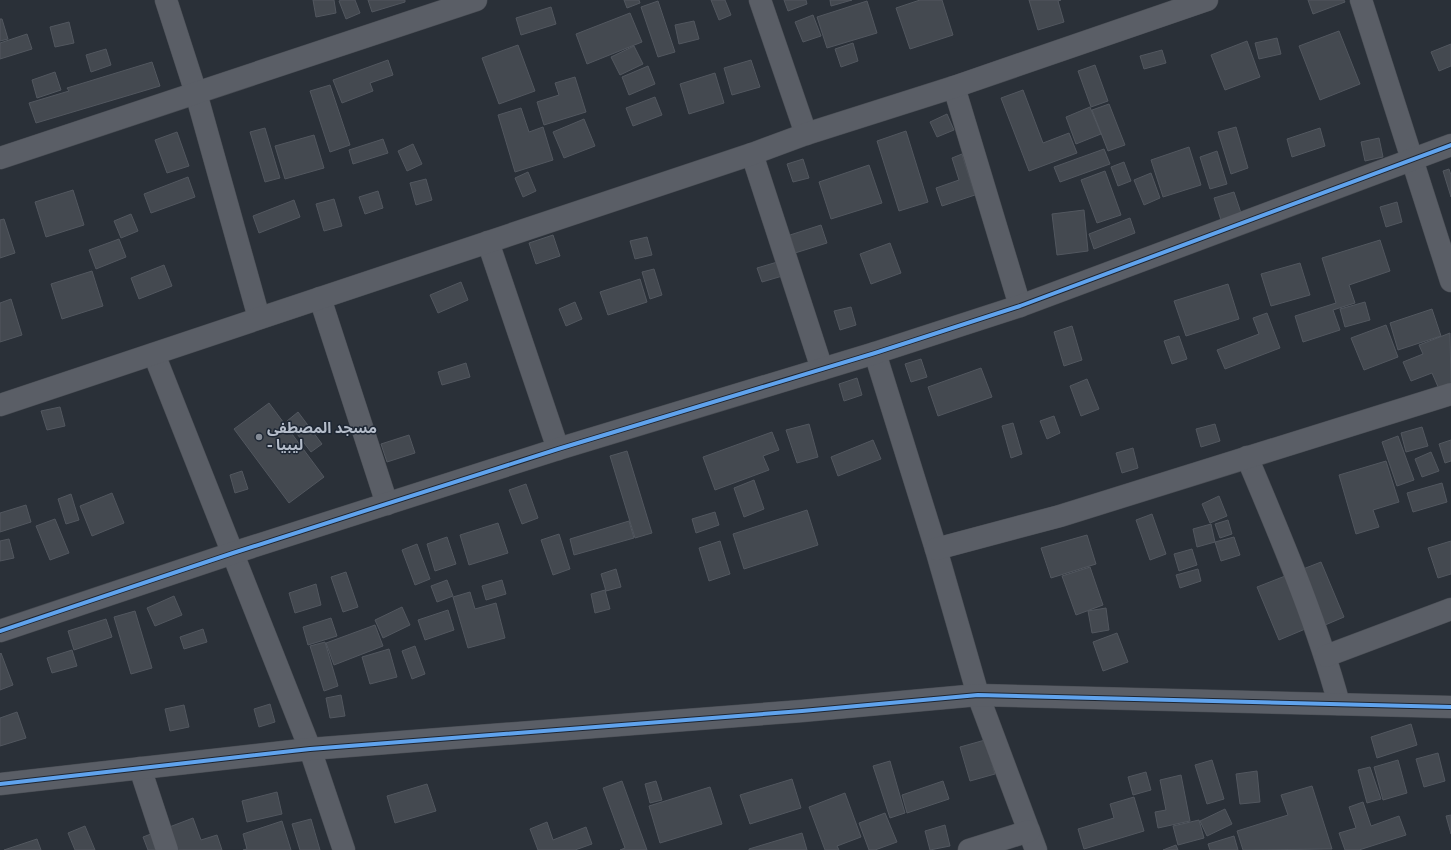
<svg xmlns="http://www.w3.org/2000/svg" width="1451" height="850" viewBox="0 0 1451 850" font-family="Signika,'Noto Sans Arabic',sans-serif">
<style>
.building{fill:#444950;stroke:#52575f}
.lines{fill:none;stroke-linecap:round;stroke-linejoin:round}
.minor-casing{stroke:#484c53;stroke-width:23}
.minor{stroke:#5a5e66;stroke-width:22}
.cycleway-casing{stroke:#1d2633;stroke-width:6}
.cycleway{stroke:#60a3ed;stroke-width:4}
.poi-dot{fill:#848b96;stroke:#1d2633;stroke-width:1.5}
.labels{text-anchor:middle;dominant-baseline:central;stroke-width:3;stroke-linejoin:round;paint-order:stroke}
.poi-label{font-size:15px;font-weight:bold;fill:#b4bcc9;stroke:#1d2633;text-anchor:start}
</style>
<rect width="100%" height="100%" fill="#2a3038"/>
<g class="building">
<path d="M313,0H334L336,13L316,17Z"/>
<path d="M341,0H355L360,13L346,19L339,1Z"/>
<path d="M368,0H405V2L372,12Z"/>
<path d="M624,0H639L640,3L627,8Z"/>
<path d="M711,0H725L731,15L719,20Z"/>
<path d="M784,0H806L807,4L788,11Z"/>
<path d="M830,0H852L831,6Z"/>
<path d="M920,0H942L953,35L910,49L896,8Z"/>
<path d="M1029,0H1061L1058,1L1064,22L1038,30Z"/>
<path d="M1308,0H1344L1345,2L1313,14Z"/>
<path d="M658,1L675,52L658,57L641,7Z"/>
<path d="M867,1L877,33L827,48L817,17Z"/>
<path d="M551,7L556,24L521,35L516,18Z"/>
<path d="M630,13L642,42L587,64L576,34Z"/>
<path d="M813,15L821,36L803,42L795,22Z"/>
<path d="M0,19H2L8,39L0,41Z"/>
<path d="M694,21L699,39L679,44L675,25Z"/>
<path d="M69,22L74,43L55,47L50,27Z"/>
<path d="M1339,31L1360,84L1320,100L1299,46Z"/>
<path d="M27,34L32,49L0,59V43Z"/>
<path d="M1277,38L1281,54L1259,59L1255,43Z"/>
<path d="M1247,41L1260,77L1225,90L1211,55Z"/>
<path d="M853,43L858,61L841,67L835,49Z"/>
<path d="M1451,44V66L1439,71L1431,52Z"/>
<path d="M518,45L535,91L499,104L482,58Z"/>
<path d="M634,46L643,64L620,75L611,57Z"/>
<path d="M106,49L111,65L91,72L86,55Z"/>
<path d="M1162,50L1166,63L1144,69L1140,56Z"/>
<path d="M388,60L393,75L370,83L373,91L342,103L333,80Z"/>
<path d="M751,60L760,87L732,95L724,68Z"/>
<path d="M152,62L160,86L36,123L29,103L69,91L67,88Z"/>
<path d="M1095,65L1108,101L1091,107L1078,71Z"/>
<path d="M648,66L655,84L629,95L622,77Z"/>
<path d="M55,72L61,90L37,98L32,80Z"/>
<path d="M715,73L724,103L689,114L680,84Z"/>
<path d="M575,77L586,112L544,125L537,102L559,95L555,83Z"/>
<path d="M330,85L350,145L330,152L310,91Z"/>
<path d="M1023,90L1043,143L1069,133L1077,153L1029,171L1001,98Z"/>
<path d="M655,97L662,115L633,126L626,108Z"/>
<path d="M1109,104L1125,145L1108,151L1092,110Z"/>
<path d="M1090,107L1101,134L1076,144L1066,117Z"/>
<path d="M521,108L529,132L543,127L553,160L515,172L498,115Z"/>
<path d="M947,114L954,130L937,137L930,122Z"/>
<path d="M584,119L595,146L564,158L553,132Z"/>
<path d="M1236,127L1248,168L1231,174L1218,132Z"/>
<path d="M265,128L280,178L265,182L250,132Z"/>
<path d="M1320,128L1325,146L1292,157L1287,139Z"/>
<path d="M906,131L928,202L899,211L877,141Z"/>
<path d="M177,132L189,166L167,173L155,140Z"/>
<path d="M314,135L324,168L285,179L275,146Z"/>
<path d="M1379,138L1383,157L1365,161L1361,142Z"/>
<path d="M383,139L388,153L353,164L349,150Z"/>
<path d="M413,144L422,164L407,171L398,151Z"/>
<path d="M1189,147L1201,185L1163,197L1151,160Z"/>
<path d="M1104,149L1110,164L1060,182L1054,167Z"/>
<path d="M1217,151L1227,184L1210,189L1200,157Z"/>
<path d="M962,154L975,195L942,206L936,188L959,180L952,158Z"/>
<path d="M803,159L809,178L793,182L787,164Z"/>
<path d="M1124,162L1131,181L1118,186L1111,167Z"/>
<path d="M869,165L882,203L831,219L819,182Z"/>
<path d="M1449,169L1451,175V197L1443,171Z"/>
<path d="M1105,171L1121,215L1097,223L1081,180Z"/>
<path d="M528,172L536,191L523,197L515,178Z"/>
<path d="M1151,173L1160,198L1144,205L1134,180Z"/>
<path d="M188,177L195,197L151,213L144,194Z"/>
<path d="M426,179L432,200L416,205L410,183Z"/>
<path d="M73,190L84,225L46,237L35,202Z"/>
<path d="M378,191L383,208L365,214L359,197Z"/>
<path d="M1234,192L1241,213L1221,220L1214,198Z"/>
<path d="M334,199L342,226L324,231L316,204Z"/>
<path d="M294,200L300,217L259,233L253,216Z"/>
<path d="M1397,202L1402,222L1386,227L1380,207Z"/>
<path d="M1084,210L1088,251L1057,255L1052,214Z"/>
<path d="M131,214L138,231L121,238L114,221Z"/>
<path d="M1130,218L1135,233L1094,249L1089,234Z"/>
<path d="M4,219L15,253L0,258V220Z"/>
<path d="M821,225L827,243L795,253L790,235Z"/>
<path d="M553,235L560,256L536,264L529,243Z"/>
<path d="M647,237L652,255L635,259L630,241Z"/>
<path d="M119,239L126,257L96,269L89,250Z"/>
<path d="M1380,240L1390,271L1349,285L1355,303L1333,310L1340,330L1303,342L1295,316L1336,303L1322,258Z"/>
<path d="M890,243L901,273L871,284L860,254Z"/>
<path d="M791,258L796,272L762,282L757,268Z"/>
<path d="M1300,263L1310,295L1271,306L1261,274Z"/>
<path d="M164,265L172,286L139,299L131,278Z"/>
<path d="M654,269L662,295L650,299L642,272Z"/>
<path d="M92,271L103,306L62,319L51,284Z"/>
<path d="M640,279L647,302L608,315L600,292Z"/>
<path d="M461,282L468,300L438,313L430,295Z"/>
<path d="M1228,284L1239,319L1186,336L1174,301Z"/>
<path d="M11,299L22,335L0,342V303Z"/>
<path d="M575,302L582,319L566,326L559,309Z"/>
<path d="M1365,302L1370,320L1345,327L1340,309Z"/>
<path d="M851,307L856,325L840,330L834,311Z"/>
<path d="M1432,309L1441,336L1398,350L1390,323Z"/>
<path d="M1267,313L1280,348L1225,369L1217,350L1259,334L1253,318Z"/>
<path d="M1386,325L1398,357L1364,370L1351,338Z"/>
<path d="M1072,326L1082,360L1064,366L1054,332Z"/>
<path d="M1450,333L1451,385L1439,389L1432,373L1411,381L1403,362L1423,354L1419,345Z"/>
<path d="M1179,336L1187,359L1172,364L1164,341Z"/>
<path d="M921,359L927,377L911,382L905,364Z"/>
<path d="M466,363L470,377L442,385L438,372Z"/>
<path d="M981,368L992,397L938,416L928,387Z"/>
<path d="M857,378L862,395L844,401L839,384Z"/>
<path d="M1087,379L1099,409L1081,416L1070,386Z"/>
<path d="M269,403L324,477L289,503L234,429Z"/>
<path d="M60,407L65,426L47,430L41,411Z"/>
<path d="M298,412L322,444L311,452L287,421Z"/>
<path d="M1054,416L1060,433L1047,439L1040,421Z"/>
<path d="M1013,423L1022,454L1011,458L1002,426Z"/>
<path d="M809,424L818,457L797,463L786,430Z"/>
<path d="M1215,424L1220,441L1201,447L1196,429Z"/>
<path d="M1422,427L1428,446L1406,452L1401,433Z"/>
<path d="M772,432L779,450L763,456L769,470L715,490L703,457Z"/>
<path d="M409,435L415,453L387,462L381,444Z"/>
<path d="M1398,436L1414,480L1397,486L1382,442Z"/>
<path d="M873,440L881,459L838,476L831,457Z"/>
<path d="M1451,440V461L1445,463L1439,444Z"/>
<path d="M1133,448L1138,468L1122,473L1116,453Z"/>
<path d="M627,451L652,533L635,538L610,456Z"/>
<path d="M1431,452L1439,471L1422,477L1415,459Z"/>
<path d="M1386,461L1399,502L1373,510L1379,527L1356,534L1339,475Z"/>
<path d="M242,471L248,489L235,493L230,475Z"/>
<path d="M754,480L764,509L744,517L734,488Z"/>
<path d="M1442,483L1447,502L1413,512L1407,493Z"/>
<path d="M526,484L538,518L522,524L509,490Z"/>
<path d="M112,493L124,523L92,536L80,506Z"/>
<path d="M71,494L79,520L66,524L58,499Z"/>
<path d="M1219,496L1227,516L1210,523L1202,504Z"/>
<path d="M26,505L31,522L0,532V513Z"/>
<path d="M807,510L818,545L744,569L733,534Z"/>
<path d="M715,512L719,525L696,533L692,519Z"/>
<path d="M1152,514L1166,554L1150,560L1136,520Z"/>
<path d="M55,519L69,553L50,560L36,526Z"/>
<path d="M1228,520L1232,534L1220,538L1215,524Z"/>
<path d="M629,521L634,538L574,555L570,539Z"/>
<path d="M498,523L508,553L469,565L460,535Z"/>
<path d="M1211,524L1215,542L1197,547L1193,529Z"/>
<path d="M559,534L570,569L553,575L541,540Z"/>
<path d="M1087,535L1096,564L1051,578L1041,548Z"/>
<path d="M447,537L456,564L435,571L427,544Z"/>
<path d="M1234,537L1240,555L1221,561L1215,542Z"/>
<path d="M9,539L14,558L0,561V541Z"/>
<path d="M720,541L730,574L709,581L699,548Z"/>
<path d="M1451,541V574L1438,578L1428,548Z"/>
<path d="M417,544L430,579L415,585L402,550Z"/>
<path d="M1192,549L1197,565L1179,571L1174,554Z"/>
<path d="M1321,562L1344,617L1311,631L1310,627L1279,640L1257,587Z"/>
<path d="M1090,567L1103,605L1076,615L1062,576Z"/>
<path d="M616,569L621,587L606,591L601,574Z"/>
<path d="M1198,569L1201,581L1180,588L1176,575Z"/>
<path d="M346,572L358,607L343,612L331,577Z"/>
<path d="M447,580L453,596L437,602L431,586Z"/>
<path d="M502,580L506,594L486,600L482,586Z"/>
<path d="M316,584L321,605L295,613L289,593Z"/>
<path d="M605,590L610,609L595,613L591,594Z"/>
<path d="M470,592L475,609L496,603L505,638L468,648L453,597Z"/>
<path d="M174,596L182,615L155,626L147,608Z"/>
<path d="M402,607L410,625L383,638L375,620Z"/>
<path d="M1106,608L1109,630L1092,633L1088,611Z"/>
<path d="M448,610L454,630L425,640L418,620Z"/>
<path d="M135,611L152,668L131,674L114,617Z"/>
<path d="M331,618L337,636L308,645L303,627Z"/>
<path d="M106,619L112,637L74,650L68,631Z"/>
<path d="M375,625L383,646L334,665L326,643Z"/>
<path d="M203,629L207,642L184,649L180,637Z"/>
<path d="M1117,633L1128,662L1103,671L1093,642Z"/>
<path d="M325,642L338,686L324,691L310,646Z"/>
<path d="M415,646L425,674L412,679L402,651Z"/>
<path d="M389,649L397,677L370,684L362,657Z"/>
<path d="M72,650L77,666L52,673L47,658Z"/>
<path d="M1,653L13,685L0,690V654Z"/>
<path d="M341,695L345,716L330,718L326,698Z"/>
<path d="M270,704L275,722L259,727L254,709Z"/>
<path d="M184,705L189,727L170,731L165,709Z"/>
<path d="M17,712L26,738L0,746V718Z"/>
<path d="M1411,724L1417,745L1377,758L1371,737Z"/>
<path d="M985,740L995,774L970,781L960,747Z"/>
<path d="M1438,753L1445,781L1424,787L1416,759Z"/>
<path d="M1212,760L1224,799L1207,804L1195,765Z"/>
<path d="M1398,760L1407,793L1383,800L1374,767Z"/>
<path d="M890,761L905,813L890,818L873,766Z"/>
<path d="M1370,767L1381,799L1367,803L1358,770Z"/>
<path d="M1257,771L1260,802L1240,804L1236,774Z"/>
<path d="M1146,772L1151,790L1133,795L1128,777Z"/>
<path d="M1181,775L1190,821L1158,828L1155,812L1166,810L1160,780Z"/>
<path d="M792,779L801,808L750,824L740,795Z"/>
<path d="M622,781L647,850H620L625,848L603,788Z"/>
<path d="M656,781L662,800L650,803L645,784Z"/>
<path d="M943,781L949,799L907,813L902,795Z"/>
<path d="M427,784L436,811L395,823L387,796Z"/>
<path d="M1312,786L1332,849L1243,850L1237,831L1288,815L1281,795Z"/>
<path d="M710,787L722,824L660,843L649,806Z"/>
<path d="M277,792L282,814L247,822L242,801Z"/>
<path d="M845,793L861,837L837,846L839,850H825L809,807Z"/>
<path d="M1134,797L1144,831L1084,849L1078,829L1114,818L1110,804Z"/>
<path d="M1363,802L1371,826L1399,816L1406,835L1359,850H1345L1339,833L1356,828L1349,807Z"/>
<path d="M1225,809L1232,824L1207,836L1200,821Z"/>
<path d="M885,813L897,842L875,850H869L859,823Z"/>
<path d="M1451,815V834L1446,816Z"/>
<path d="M193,818L201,840L217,835L222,850H148L143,837Z"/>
<path d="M311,819L320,850H300L292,824Z"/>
<path d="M1199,820L1204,838L1178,845L1173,826Z"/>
<path d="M282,821L291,850H243L247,849L243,834Z"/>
<path d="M547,822L553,840L586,827L592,844L575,850H538L530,829Z"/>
<path d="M945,825L950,846L930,850L925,831Z"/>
<path d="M85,826L95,850H75L68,833Z"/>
<path d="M802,833L807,850H749V849Z"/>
<path d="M1234,836L1238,850H1210L1208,844Z"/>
<path d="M37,839L41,850H4Z"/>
<path d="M1176,845L1178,850H1163Z"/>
</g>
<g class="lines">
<defs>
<g id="minor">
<path d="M166,0L196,93L259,318"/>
<path d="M760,0L806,134"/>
<path d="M1361,0L1451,281"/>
<path d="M954,87L1020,306"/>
<path d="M752,154L822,369"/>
<path d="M0,158L476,0"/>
<path d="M488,242L558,449"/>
<path d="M320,298L387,504"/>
<path d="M875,353L936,549L978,695L1036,850"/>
<path d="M154,354L310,749L344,850"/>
<path d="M0,405L752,154L806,134L954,87L1207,0"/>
<path d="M1247,457C1281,538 1316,619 1339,704"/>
<path d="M936,549L1060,516L1451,394"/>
<path d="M0,631L233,553L558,449L875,353L1020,306L1451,145"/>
<path d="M1326,656L1451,609"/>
<path d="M140,768L167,850"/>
<path d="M0,784L310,749L802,711L978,695L1451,707"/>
<path d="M969,850L1029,831"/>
</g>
</defs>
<use href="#minor" class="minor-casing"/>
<use href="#minor" class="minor"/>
<defs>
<g id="cycleway">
<path d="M0,631L233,553L558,449L875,353L1020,306L1451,145"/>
<path d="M0,784L310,749L802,711L978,695L1451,707"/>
</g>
</defs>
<use href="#cycleway" class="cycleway-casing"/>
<use href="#cycleway" class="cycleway"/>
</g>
<circle class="poi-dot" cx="259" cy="437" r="4"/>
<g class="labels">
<g class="poi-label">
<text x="267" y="428">مسجد المصطفى<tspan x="267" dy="17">- ليبيا</tspan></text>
</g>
</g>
</svg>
